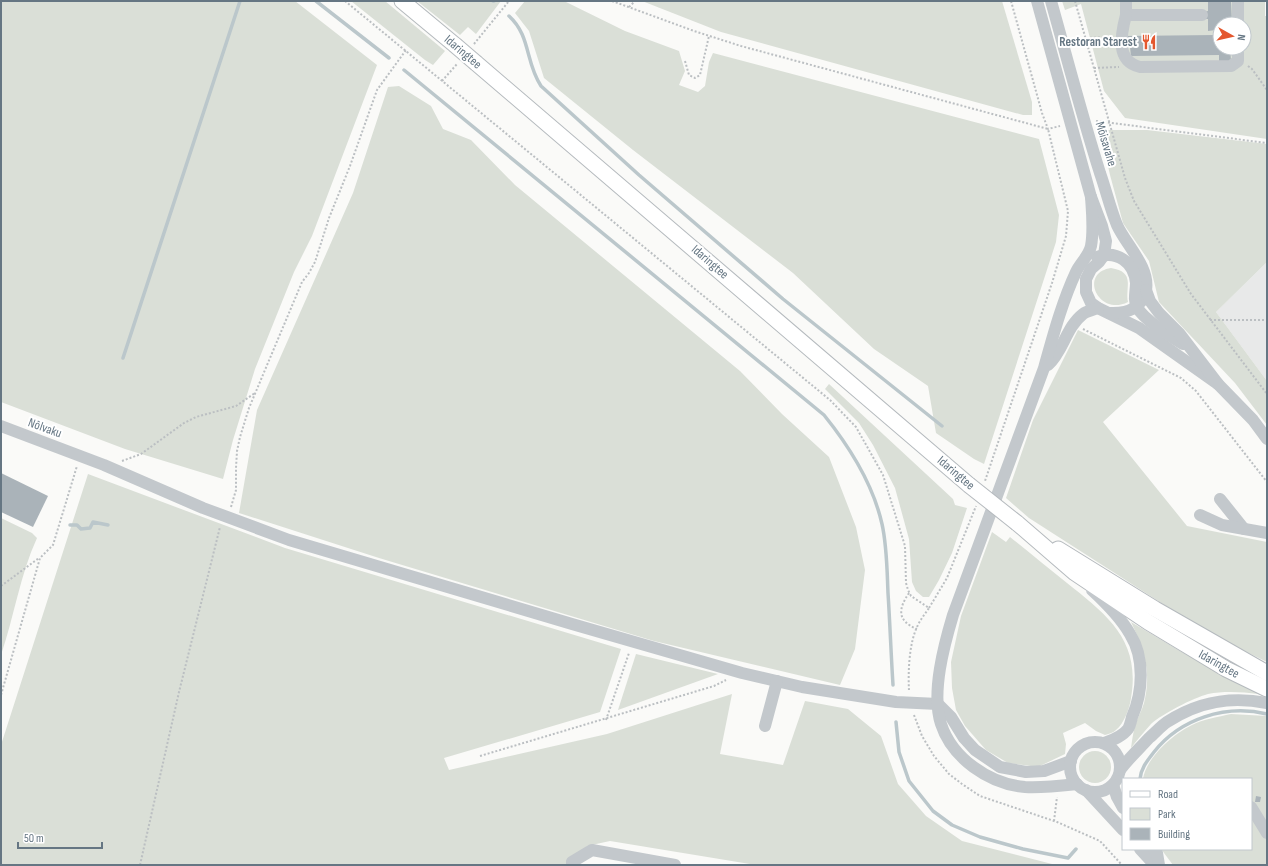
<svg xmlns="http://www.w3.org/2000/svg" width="1268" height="866" viewBox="0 0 1268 866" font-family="'Sofia Sans Condensed',sans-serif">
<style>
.built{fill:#e8e9e9}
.green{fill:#dadfd7;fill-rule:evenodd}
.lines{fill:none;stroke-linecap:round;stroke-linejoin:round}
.stream{stroke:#bbc7cb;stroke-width:3.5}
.building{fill:#aab3b9}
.major-casing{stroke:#b5babe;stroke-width:17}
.path{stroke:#bbbfc2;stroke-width:2;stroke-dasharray:2 2;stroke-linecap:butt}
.minor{stroke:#c3c8cc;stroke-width:12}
.major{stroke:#fff;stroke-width:15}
.major-bridge-casing{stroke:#b5babe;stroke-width:17;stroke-linecap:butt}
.major-bridge{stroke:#fff;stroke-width:15}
.labels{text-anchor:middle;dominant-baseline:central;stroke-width:4;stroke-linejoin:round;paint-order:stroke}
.poi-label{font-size:13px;font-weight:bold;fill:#657683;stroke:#fff;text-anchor:end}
.street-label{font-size:13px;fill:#657683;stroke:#fff}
</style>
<rect width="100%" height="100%" fill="#fafaf8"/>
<path class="built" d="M1267,262V381L1216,312Z"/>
<g class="green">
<path d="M1,1H295L377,65L312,236L294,272L255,369L233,440L223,479L125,449L1,402Z"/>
<path d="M351,1H385L445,51L433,65L425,60Z"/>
<path d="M417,1H501L476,34L468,27L460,35Z"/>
<path d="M525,1H564L625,31L679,51L685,71L679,85L698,92L705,86L709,62L713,53L1039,139L1059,215L1056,242L984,464L974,459L936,433L928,386L874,349L793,273L633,150L544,78L529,31L515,13Z"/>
<path d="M642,1H1002L1032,102V115H1023L721,32Z"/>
<path d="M1062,1H1265V16H1267V139L1125,118L1104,91L1081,4L1065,10ZM1220,24H1244V48H1220Z"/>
<path d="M399,86L431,106L443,129L471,140L515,185L740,371L782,414L829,457L856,527L865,570L855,649L840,685L654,641L379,558L239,513L257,410L353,193L388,87Z"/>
<path d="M1100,130H1147L1267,144V262L1216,312L1267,381V425L1235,383L1159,302L1149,261L1123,223L1110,175Z"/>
<path d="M1111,268C1136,272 1125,287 1128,302C1099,317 1078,273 1111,268Z"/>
<path d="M1078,330L1159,370L1103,422L1187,526L1267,542V662L1208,633L1029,518L1006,498L1033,420Z"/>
<path d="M829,384L953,499L955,505L967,508L952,553L939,580L929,597H923L916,591L912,582L909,539L895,488L873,445L859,423L825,389Z"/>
<path d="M88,474L285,548L621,649L600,712L444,758L449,770L607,734L732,694L720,754L783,765L805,701L848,709L881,736L898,784L926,816L962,841L1056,865H756L610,841L587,846L574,865H1V745Z"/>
<path d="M1,518L32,533L37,538C20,575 14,617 1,655Z"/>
<path d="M992,532L1006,542L1010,537C1029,552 1048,568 1067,583C1107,615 1141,640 1131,698C1130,707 1124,724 1116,730C1113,733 1108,734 1105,735L1096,731L1085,723L1063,733L1066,744L1065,754L1038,767L1008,763L986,750L965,726L956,710L952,688L951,662L961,616Z"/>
<path d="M1131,622L1180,651L1258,694C1242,692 1224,691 1208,694C1193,698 1162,714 1151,724C1144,732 1137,740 1131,748C1132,741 1133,733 1135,726C1137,718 1142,711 1144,703C1152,673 1144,649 1131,622Z"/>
<path d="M636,654L718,674L618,710Z"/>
<path d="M1231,714L1267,716V865H1173L1161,849H1251V779H1143C1146,758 1173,734 1192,725C1203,719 1218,717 1231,714Z"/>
<circle cx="1095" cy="767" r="16"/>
</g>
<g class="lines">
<g class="stream">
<path d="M316,1L389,58"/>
<path d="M493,1H494"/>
<path d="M509,16C531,36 525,62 541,86L639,175L783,299L942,426"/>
<path d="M404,70L824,415C849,446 873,484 882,524C887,546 887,570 888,593C890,624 891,654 893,685"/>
<path d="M123,358L240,1"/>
<path d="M70,525H77L81,529L90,528L93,522L108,525"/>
<path d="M896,722L899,752L909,781L933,811L952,825L980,837L1023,849L1068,858L1076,849"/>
<path d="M1140,779C1141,768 1147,761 1154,752C1180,719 1225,704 1267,714"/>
</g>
</g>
<g class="building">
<path d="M1208,1H1231L1232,24H1220V48H1230L1231,61H1219V55L1131,56L1130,47H1126L1125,36L1216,35V30L1208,31V19H1205L1204,12L1208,11Z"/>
<path d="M1,473L48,496L33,527L1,512Z"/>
<path d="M1256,796L1261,797L1260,802H1255Z"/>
</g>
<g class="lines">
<defs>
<g id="major">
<path d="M402,1L455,45"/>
<path d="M476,63L969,485"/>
<path d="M1017,523L1075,573L1148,622L1226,669L1267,689"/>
<path d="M1058,549L1155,609L1267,673"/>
</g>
</defs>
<use href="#major" class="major-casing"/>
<g class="path">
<path d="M345,1L830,400L856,427L883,475L905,546L906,583L908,590L911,596L929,608C925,614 920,620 917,627C909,644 908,672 909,691"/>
<path d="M612,1L694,31L741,46L1048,129L1068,211L1066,236L1052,283L985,481"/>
<path d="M1011,1L1042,113L1048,129L1060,126"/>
<path d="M1075,1L1125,178L1134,201L1191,294L1267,394"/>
<path d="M629,7L635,1"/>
<path d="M1086,38L1111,37"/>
<path d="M474,44L509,1"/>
<path d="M685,61L689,75L695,78L700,75L709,36"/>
<path d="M1248,66L1252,69L1267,90"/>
<path d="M1094,68L1119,67"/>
<path d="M442,81L457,64"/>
<path d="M1096,121L1267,143"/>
<path d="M1210,320H1267"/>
<path d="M1083,329L1181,378L1196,391L1267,482"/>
<path d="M122,461L141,454L184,423L196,417L236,406L255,393"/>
<path d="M231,507L236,490V468L237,451L240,437L249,408L302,282L309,273L315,262L329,218L350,166L377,90L406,50"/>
<path d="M1,586L39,558"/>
<path d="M909,593C898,609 897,621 917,629"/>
<path d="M929,608L947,578L976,506"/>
<path d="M1,695L40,558L53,545L77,466"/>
<path d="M914,715L922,736L934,756L949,774L962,784L980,796L1057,822L1100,841L1122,865"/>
<path d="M606,720L629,653"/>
<path d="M480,756L714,686L726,680"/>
<path d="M1054,821L1057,797"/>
<path d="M140,865L179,692L220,527"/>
</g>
<g class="minor">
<path d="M1037,1L1091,197L1102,226L1106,241L1104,255L1099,262L1091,269L1086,279V292L1091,303L1098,308L1139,328L1218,384"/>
<path d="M1051,1C1067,58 1082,116 1100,173C1106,190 1110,208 1117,225C1126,245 1150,267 1146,290C1142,309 1126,314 1109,313"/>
<path d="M1126,1V15H1202"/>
<path d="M1238,1V24"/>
<path d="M1126,15C1121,34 1115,61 1140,67L1231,66L1238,61V48"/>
<path d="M1097,257C1117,250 1134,262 1136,283C1136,291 1133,300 1137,307C1143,319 1171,337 1183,344"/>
<path d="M1146,290L1150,301L1159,313L1179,333L1218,384L1253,420L1267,439"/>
<path d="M1048,365C1063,352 1066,327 1083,314C1087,311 1093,310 1098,308"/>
<path d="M1,426L104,465L203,508L289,540L572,624L742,673L802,687L896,702L938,704L951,717L964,738L975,750L1000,767L1026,772L1044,771L1071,761"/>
<path d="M1220,499L1244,529"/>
<path d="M1200,515L1222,525L1267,533"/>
<path d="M1092,590C1105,602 1121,618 1130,634C1145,658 1143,692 1132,717C1131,721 1130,726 1128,729C1122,737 1112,740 1104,743"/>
<path d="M765,726L777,681"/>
<circle cx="1095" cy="767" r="25"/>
<path d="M1120,770C1129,758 1139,749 1149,738C1155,733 1161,726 1167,722C1199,701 1231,696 1267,703"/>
<path d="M1077,784C1059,786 1042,788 1025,787C989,784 952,758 941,724C931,693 944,645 953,615L1044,368C1053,336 1062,302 1076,272C1080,263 1089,256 1091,246C1094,230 1092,213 1091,197"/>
<path d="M1113,785L1117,797L1123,808"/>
<path d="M1086,790L1123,830"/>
<path d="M1251,807L1267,833"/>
<path d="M1140,849L1151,861L1157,865"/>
<path d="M1154,849L1157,853L1159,865"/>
<path d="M572,865V862L592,850L675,865"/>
</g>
<use href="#major" class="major"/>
<defs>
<g id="major-bridge">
<path d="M455,45L476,63"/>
<path d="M969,485L1017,523"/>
</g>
</defs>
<use href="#major-bridge" class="major-bridge-casing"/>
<use href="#major-bridge" class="major-bridge"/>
</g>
<defs>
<symbol id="restaurant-bare" viewBox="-9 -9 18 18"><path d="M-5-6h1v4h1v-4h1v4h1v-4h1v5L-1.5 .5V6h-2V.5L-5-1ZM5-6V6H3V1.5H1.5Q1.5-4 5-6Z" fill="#e4572e" stroke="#fff" stroke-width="2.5" paint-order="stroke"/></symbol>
</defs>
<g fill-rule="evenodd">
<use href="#restaurant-bare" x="1138" y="31" width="22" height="22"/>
</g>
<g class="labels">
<g class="poi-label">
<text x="1137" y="42">Restoran Starest</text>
</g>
<g class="street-label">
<text transform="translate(463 52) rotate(40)">Idaringtee</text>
<text transform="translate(1106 144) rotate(73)">Mõisavahe</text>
<text transform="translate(710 262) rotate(41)">Idaringtee</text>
<text transform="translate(45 428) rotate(20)">Nõlvaku</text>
<text transform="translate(956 473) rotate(40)">Idaringtee</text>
<text transform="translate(1219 664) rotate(29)">Idaringtee</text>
</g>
</g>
<rect width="1268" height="866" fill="none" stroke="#657683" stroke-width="4"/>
<rect x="1122" y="778" width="130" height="72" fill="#ffffff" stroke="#c1c8cd"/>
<rect x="1130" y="791" width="20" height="6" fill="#ffffff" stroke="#c1c8cd"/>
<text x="1158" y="798" font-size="12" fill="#657683">Road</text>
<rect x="1130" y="808" width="20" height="12" fill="#dadfd7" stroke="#c1c8cd"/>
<text x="1158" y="818" font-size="12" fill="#657683">Park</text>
<rect x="1130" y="828" width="20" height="12" fill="#aab3b9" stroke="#c1c8cd"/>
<text x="1158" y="838" font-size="12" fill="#657683">Building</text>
<g transform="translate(1232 36) rotate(98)"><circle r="19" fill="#ffffff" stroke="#c1c8cd"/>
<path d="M0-3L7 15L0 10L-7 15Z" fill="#e4572e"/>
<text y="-6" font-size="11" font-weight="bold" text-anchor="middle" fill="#657683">N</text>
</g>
<path d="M18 842v6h84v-6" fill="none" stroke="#657683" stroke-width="2"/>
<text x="24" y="842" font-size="12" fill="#657683" stroke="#ffffff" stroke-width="3" paint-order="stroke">50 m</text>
</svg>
